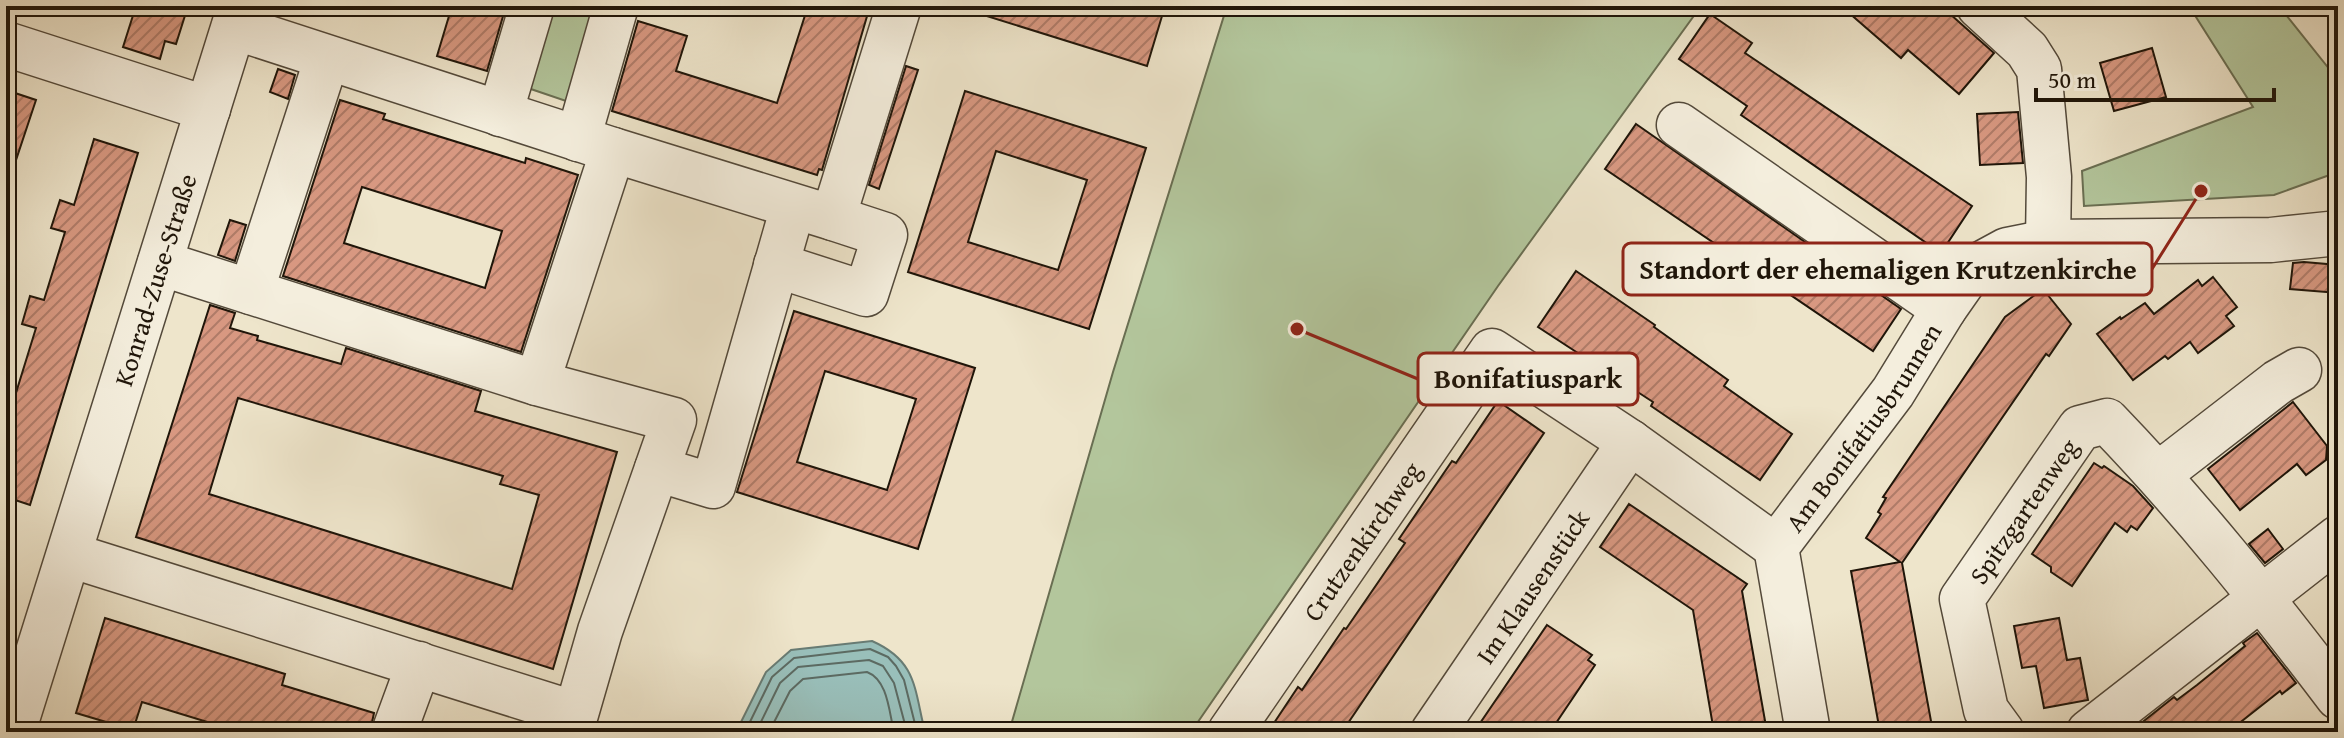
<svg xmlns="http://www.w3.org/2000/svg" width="2344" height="738" viewBox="0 0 2344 738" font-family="'Gentium Book Plus',serif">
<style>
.park{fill:#b3c69c;stroke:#696e52;stroke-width:2}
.water{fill:#99bfba;stroke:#687b73;stroke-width:2}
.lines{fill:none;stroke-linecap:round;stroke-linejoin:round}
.shore{stroke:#5c6a62;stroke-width:2}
.building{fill:url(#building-hatch);stroke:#1f1509;stroke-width:2;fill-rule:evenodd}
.minor-casing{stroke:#53493a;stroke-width:47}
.minor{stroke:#f4eedd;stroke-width:44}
.labels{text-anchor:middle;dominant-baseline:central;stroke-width:8;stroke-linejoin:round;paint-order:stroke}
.street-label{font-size:26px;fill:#1f1509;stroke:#f4eedd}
.leader{fill:none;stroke:#8f2418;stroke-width:3}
.callout-dot{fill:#8f2418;stroke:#f4eedd;stroke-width:3}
.callout{fill:#f4eedd;stroke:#8f2418;stroke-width:3}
.callout-label{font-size:28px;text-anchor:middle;font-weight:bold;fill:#1f1509}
</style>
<defs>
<pattern id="building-hatch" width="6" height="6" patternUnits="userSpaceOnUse" patternTransform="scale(2)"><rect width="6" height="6" fill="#d89881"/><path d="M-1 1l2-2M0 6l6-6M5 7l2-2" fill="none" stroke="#af7b68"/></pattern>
</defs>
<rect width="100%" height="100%" fill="#eee5cb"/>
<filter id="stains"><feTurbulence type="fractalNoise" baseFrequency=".0025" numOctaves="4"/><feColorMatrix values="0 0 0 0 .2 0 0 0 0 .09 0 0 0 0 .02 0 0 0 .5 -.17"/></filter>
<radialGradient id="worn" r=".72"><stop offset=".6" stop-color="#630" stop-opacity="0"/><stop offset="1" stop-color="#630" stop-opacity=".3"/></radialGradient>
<g class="park">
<path d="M551,6H596L566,101L525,87Z"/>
<path d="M1227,6H1701L1498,286L1191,732H1009L1113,372Z"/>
<path d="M2189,6H2279L2338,80V172L2274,195L2084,206L2082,171L2253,107Z"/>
</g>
<path class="water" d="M872,641C917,661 914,688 925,732H736L766,672L791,650Z"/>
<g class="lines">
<g class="shore">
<path d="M745,732L772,677L794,658L870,649L888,657L896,666L904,680L917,732"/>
<path d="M756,732L780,683L798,667L869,660L883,666L894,683L907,732"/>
<path d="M769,732L790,691L803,679L867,672C888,680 889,712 894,732"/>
</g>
</g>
<g class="building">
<path d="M136,6H188L176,44L165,41L160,59L123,47Z"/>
<path d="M452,6H506L487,71L437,56Z"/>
<path d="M808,6H870L822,170L819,169L817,175L612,111L638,21L687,36L676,71L777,103Z"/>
<path d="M975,6H1165L1147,66L974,12Z"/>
<path d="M1841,6H1941L1994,53L1959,94L1908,50L1901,58Z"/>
<path d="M1710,14L1752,43L1745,53L1972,206L1941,253L1741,115L1747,106L1679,59Z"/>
<path d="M2152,48L2166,97L2114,111L2100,63Z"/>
<path d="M906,66L918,70L879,189L869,185Z"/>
<path d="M278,69L295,75L288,99L270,92Z"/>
<path d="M6,90L36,100L11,175L6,174Z"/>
<path d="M965,91L1146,148L1089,329L908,272ZM996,151L1087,180L1058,270L968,242Z"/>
<path d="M340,100L385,114L383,119L525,163L526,158L578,175L521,352L283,276ZM362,187L502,231L485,288L344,243Z"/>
<path d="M2018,112L2023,163L1980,165L1977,114Z"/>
<path d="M1636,124L1901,309L1873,351L1605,169Z"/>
<path d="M94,139L138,153L30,505L6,497V394L15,396L36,328L22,324L30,296L44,300L65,232L51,228L60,200L74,205Z"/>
<path d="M230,220L246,225L235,261L218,255Z"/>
<path d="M2304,262L2338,265V293L2290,289L2293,263Z"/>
<path d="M1576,271L1655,325L1654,327L1728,380L1724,386L1792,434L1760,480L1651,406L1653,402L1538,327Z"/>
<path d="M2213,277L2237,307L2226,316L2234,326L2198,353L2190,342L2168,359L2165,356L2133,380L2097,334L2120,317L2121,319L2145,303L2154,314L2198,280L2202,286Z"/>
<path d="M2043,289L2071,324L2049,356L2046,354L1902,563L1933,732H1880L1851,571L1900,562L1866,538L1881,514L1878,512L1886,498L1883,497L2005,317Z"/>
<path d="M210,305L235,313L230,328L258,336L257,340L341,364L346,348L481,391L475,411L617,452L553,669L136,537ZM238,398L503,476L500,484L539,495L512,589L209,494Z"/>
<path d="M794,311L975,368L918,549L737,492ZM825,371L916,399L887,490L797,462Z"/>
<path d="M1498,401L1544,433L1342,732H1268L1298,687L1302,690L1344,628L1346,629L1405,543L1399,539L1452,461L1456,463Z"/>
<path d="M2293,402L2327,446L2326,460L2306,475L2297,464L2240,510L2208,469Z"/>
<path d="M2094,463L2102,468L2104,466L2133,486L2153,508L2137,530L2131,526L2127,532L2115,523L2072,586L2051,572V567L2032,554Z"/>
<path d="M1629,504L1747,584L1742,591L1767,732H1714L1693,610L1600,547Z"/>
<path d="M2268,529L2283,549L2265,563L2249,544Z"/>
<path d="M105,618L285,674L282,685L374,713L370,732H240L142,702L133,730L76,713Z"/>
<path d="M2059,618L2067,660L2080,658L2088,700L2044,708L2036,666L2022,668L2014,626Z"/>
<path d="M1547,625L1592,655L1588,660L1595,665L1550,732H1474Z"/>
<path d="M2257,633L2296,683L2282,694L2280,691L2228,732H2130L2174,697L2177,700L2197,685L2245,646L2243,643Z"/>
</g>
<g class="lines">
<defs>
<g id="minor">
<path d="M1979,6L2027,50L2039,69L2049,177L2048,242"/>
<path d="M234,27L613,150L537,383"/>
<path d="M6,44L208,109"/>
<path d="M500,114L532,6"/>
<path d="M1679,125L1944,309"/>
<path d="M578,139L616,6"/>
<path d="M613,150L833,218L899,6"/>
<path d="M776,265L866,294L885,235L833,218"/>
<path d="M251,292L327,58"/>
<path d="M657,469L713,486L793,207"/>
<path d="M2159,474L2278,382L2299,370"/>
<path d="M70,555L576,714L600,631L674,420L537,383L160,263"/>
<path id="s1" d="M13,732L240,6"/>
<path d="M394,732L419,664"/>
<path id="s2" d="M1230,732L1492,351L1630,442L1776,547"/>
<path id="s3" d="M1433,732L1630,442"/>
<path id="s4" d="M1808,732L1776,547L1893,392L1944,309L1972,269L2007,250L2048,242L2271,240L2338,233"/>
<path id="s5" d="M2002,732L1986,710L1962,599L2080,428L2107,421C2191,508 2265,601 2338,697"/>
<path d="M2089,732L2338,538"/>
</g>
</defs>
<use href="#minor" class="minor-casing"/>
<use href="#minor" class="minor"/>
</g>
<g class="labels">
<g class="street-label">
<text stroke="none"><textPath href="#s1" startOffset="474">Konrad-Zuse-Straße</textPath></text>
<text stroke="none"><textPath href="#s4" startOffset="336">Am Bonifatiusbrunnen</textPath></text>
<text stroke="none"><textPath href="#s5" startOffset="248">Spitzgartenweg</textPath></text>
<text stroke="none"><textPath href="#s2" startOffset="232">Crutzenkirchweg</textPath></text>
<text stroke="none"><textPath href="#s3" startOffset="176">Im Klausenstück</textPath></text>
</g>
</g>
<path class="leader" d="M2201 191L2152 269M1297 329L1418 379"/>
<g class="callout-dot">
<circle cx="2201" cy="191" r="8"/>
<circle cx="1297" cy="329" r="8"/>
</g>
<g class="callout">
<rect x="1623" y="243" width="529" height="52" rx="8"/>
<rect x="1418" y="353" width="220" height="52" rx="8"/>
</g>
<g class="callout-label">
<text x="1888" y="279">Standort der ehemaligen Krutzenkirche</text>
<text x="1528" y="388">Bonifatiuspark</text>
</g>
<rect width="2344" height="738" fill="none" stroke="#eee5cb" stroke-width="32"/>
<rect x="8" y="8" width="2328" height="722" fill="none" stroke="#1f1509" stroke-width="4"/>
<rect x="16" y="16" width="2312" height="706" fill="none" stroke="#1f1509" stroke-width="2"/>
<path d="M2036 88v12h238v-12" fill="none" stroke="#1f1509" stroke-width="4"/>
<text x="2048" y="88" font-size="24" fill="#1f1509" stroke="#f4eedd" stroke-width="6" paint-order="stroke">50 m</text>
<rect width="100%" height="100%" filter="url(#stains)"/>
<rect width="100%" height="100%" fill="url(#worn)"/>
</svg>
